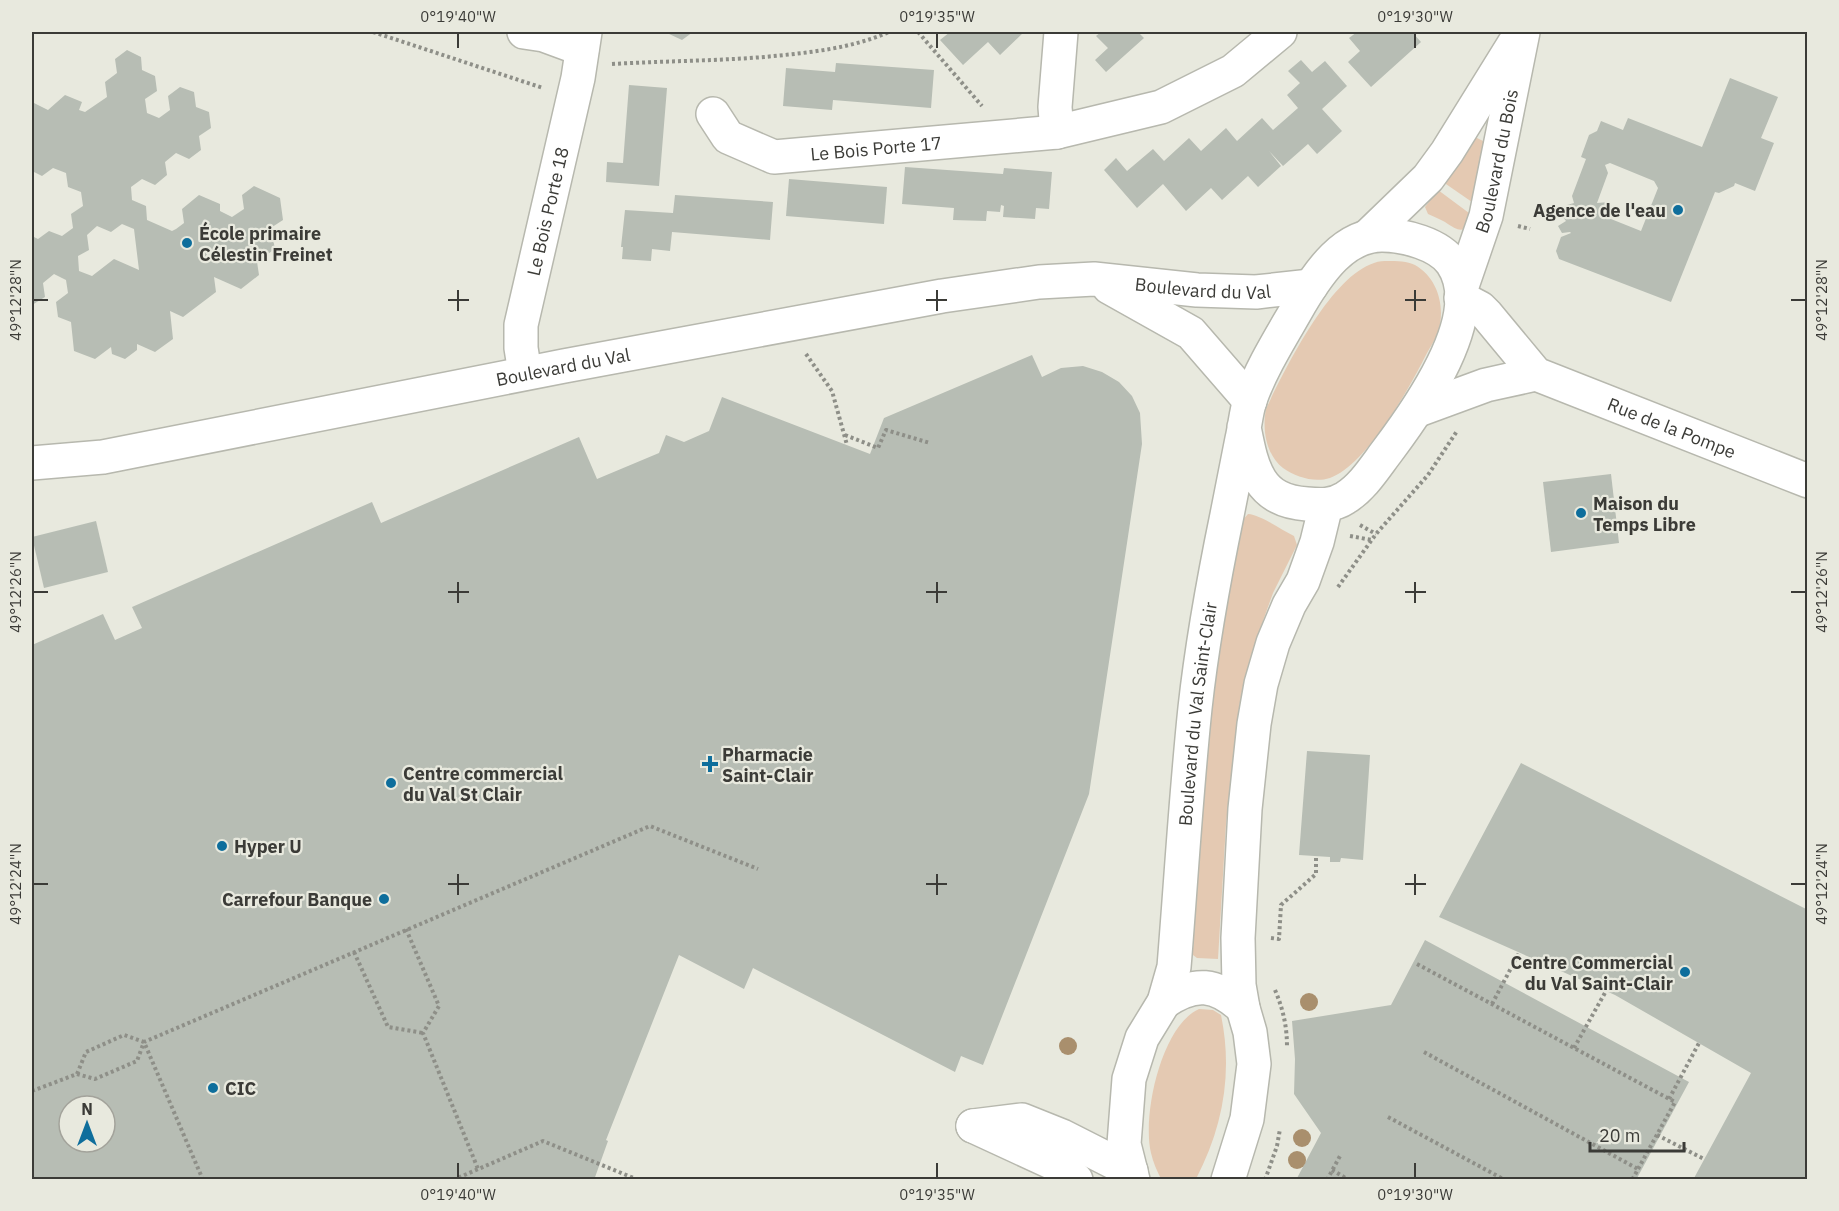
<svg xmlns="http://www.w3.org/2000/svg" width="1839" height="1211" viewBox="0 0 1839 1211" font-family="'IBM Plex Sans',sans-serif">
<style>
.green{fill:#e4c9b2}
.building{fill:#b7bdb4;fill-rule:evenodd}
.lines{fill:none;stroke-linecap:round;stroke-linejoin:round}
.minor-casing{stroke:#b7b8ae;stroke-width:36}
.path{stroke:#8e8f88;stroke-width:4;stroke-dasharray:3 3;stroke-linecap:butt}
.minor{stroke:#fff;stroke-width:33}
.tree{fill:#a98f6d}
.ticks{fill:none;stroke:#3b3b37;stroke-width:2}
.poi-dot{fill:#0e6e9c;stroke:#e8e9de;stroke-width:2}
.labels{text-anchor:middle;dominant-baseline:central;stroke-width:4.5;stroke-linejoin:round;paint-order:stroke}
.street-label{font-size:18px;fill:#3b3b37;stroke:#e8e9de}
.poi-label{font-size:18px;font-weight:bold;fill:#3b3b37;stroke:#e8e9de;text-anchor:start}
.neatline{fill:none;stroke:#3b3b37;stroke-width:2}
.ticks-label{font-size:15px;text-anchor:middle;fill:#3b3b37}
</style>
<rect width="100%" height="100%" fill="#e8e9de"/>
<g class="green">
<path d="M1475,137L1485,142L1486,149L1472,202L1443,182Z"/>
<path d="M1438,190L1469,213C1467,234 1461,233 1445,222C1440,219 1434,217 1428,214L1425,207Z"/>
<path d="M1388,261C1397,261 1407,261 1415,265C1436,277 1444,302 1440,324C1439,334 1432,344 1427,353C1410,387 1367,465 1330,478C1314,483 1296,477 1283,468C1266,455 1262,429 1266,409C1285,369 1330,277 1374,263C1379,261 1384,261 1388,261Z"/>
<path d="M1248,514C1261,515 1280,529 1294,536L1297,545L1273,593L1264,618L1244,680L1239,708L1226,824L1218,959L1197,958L1193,955V950L1201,809L1222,614L1240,523Z"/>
<path d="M1199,1009L1213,1010L1221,1015C1233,1073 1223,1127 1196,1179H1161C1157,1171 1153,1162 1151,1153C1142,1116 1161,1026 1199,1009Z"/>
</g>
<g class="building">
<path d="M667,32H693L682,40L667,33Z"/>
<path d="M950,32H1024L1000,55L988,42L963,65L940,40Z"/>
<path d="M1101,32H1138L1144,38L1106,72L1095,60L1108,48L1096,36Z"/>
<path d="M1357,32H1412L1421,42L1371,87L1348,62L1360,51L1349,38Z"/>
<path d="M127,50L141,57L142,70L155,76L157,91L145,99L147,113L159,118L170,110L168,96L180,87L194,92L196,107L209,112L211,128L199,136L201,150L189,159L176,153L165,162L167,175L155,185L142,179L131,187L132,200L146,206L147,220L172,231L176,229L184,223L182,209L199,195L220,204V211L232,217L244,209L242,195L254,186L280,198L283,220L266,231L272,234L275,249L262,258L256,255L259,275L241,289L214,277L216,292L183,317L170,311L173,339L155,352L137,344V350L125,359L112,354L111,347L95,359L74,351L71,322L58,317L56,302L68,293L66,280L54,274L43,283L45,297L32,305V236L38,239L49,231L62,236L73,228L71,214L83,206L81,192L68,187L66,173L53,168L42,176L32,171V105L34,103L48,110L65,95L82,102L79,110L85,112L107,97L105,82L117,73L115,59ZM122,224L134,229L139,270L114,259L92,276L79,271L78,256L89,250L87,235L97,226L111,232Z"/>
<path d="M1301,60L1312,72L1325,61L1347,86L1322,109L1342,131L1317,154L1308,144L1283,166L1269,151L1281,166L1258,187L1248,176L1222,200L1211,188L1186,211L1163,184L1137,208L1104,170L1116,158L1127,171L1153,149L1164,161L1189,138L1201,151L1226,128L1237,141L1262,118L1273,130L1298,108L1287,95L1300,83L1288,71Z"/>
<path d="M836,63L934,70L931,108L833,100L832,110L783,106L786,68L835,72Z"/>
<path d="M1730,78L1778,97L1761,138L1774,143L1755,191L1735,183L1734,186L1719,193L1715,192L1671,302L1559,259L1556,251L1561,237L1571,233L1570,232L1562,233L1558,226L1566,221L1563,217L1571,214L1567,205L1574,203L1572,196L1586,159L1581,157L1589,135L1597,131L1601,121L1623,130L1628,118L1702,147ZM1610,163L1654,181L1658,188L1641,231L1611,219L1614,210L1609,202L1597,203L1608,173L1605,165Z"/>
<path d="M629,85L667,88L659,186L606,182L607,162L623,163Z"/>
<path d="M905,167L1003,174L1004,168L1052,172L1049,209L1036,208L1035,219L1003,217L1004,206L1001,205L1000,212L987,211L986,221L953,220L954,208L902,204Z"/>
<path d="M789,179L887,187L884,224L786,216Z"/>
<path d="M675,195L773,202L770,240L672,232L670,251L652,249L651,261L622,259L623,247H621L625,210L673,213Z"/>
<path d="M1032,355L1042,377L1061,368L1083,366L1102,372L1119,382L1132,396L1140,413L1142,444L1089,794L983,1065L961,1056L955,1072L753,968L744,989L679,955L606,1140L608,1141L594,1180H32V645L103,614L115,640L142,628L132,607L372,502L381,523L579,437L597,479L659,453L666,435L684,442L709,431L722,397L870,454L884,418ZM69,1106H105V1142H69Z"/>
<path d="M1611,474L1619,543L1551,552L1543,482Z"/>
<path d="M96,521L108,572L44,588L32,537Z"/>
<path d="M1307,751L1370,755L1363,860L1341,858L1340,862H1330V857L1299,855Z"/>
<path d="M1521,763L1808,910V1180H1693L1751,1073L1615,995L1439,917Z"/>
<path d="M1425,940L1689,1082L1636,1180H1296L1321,1133L1294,1094L1295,1059L1292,1021L1391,1005Z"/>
</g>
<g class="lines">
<defs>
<g id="minor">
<path d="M524,32L544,35L582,49"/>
<path id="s1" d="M713,114L728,137L774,157L1057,132L1161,107L1233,71L1280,32"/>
<path d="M1057,132L1055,107L1061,32"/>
<path d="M1369,235L1428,178L1447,152L1514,44"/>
<path id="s2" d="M1462,286L1486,216L1523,32"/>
<path d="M1109,287L1191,333L1250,401"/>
<path id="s3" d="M1461,298L1480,308L1487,315L1536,374L1808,481"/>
<path id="s4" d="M525,373L521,348V325L578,78L585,32"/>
<path d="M1418,410L1486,385L1536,374"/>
<path id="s5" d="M32,463L103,457L564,366L942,296L1039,282L1094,279L1197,290L1256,292L1311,286"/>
<path d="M1164,1002C1195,981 1216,983 1243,1008"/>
<path d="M973,1126L1022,1120L1062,1136L1131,1171"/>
<path d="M973,1126L1064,1168L1076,1180"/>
<path id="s6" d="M1133,1180L1124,1144L1129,1079L1142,1038L1164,1002L1174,967C1181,881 1186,794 1195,708C1202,644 1214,578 1227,515C1232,490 1237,464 1242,439C1245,426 1246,412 1250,400C1262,366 1283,334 1301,302C1319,272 1344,235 1382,235C1404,235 1439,244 1452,263C1487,315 1418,410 1388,450C1375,467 1363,487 1345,498C1333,506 1320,505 1307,504C1258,501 1252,468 1244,427"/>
<path d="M1228,1180L1247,1119L1254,1064L1250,1032L1243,1008L1239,985L1238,938L1245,809L1254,724L1261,684L1273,643L1289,605L1303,581L1317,542L1326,505"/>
</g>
</defs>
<use href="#minor" class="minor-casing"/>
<g class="path">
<path d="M373,32L543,88"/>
<path d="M918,32L982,106"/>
<path d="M612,64C663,61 713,61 764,57C806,53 850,49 889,32"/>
<path d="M1518,226L1530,229"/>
<path d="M806,354L832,391L847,445"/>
<path d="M845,435L878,448L886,430L930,443"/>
<path d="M1360,525L1376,534"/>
<path d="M1350,536L1372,540"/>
<path d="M1338,587L1376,534L1428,475L1457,431"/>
<path d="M406,929L439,1006L423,1033L478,1169"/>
<path d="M1271,938L1279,939L1281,905L1316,874V856"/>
<path d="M354,952L388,1027L423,1033"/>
<path d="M1417,964L1675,1102L1632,1180"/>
<path d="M1275,990C1283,1009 1287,1026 1287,1047"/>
<path d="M1492,1004L1519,953"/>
<path d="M1574,1048L1606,991"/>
<path d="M1424,1052L1638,1169"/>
<path d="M77,1074L86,1052L124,1035L144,1042L203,1180"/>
<path d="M32,1091L77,1074L95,1079L137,1061L144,1042L650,826L758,869"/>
<path d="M1669,1099L1699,1043"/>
<path d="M1388,1117L1505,1180"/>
<path d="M1657,1135L1704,1159"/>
<path d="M1332,1170L1349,1180"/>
<path d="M453,1180L543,1141L636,1179"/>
<path d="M1265,1180L1277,1146L1280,1129"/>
<path d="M1327,1180L1340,1156"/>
</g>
<use href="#minor" class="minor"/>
</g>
<g class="tree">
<circle cx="1309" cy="1002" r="9"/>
<circle cx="1068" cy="1046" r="9"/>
<circle cx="1302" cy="1138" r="9"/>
<circle cx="1297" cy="1160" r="9"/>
</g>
<path class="ticks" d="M458,33V48M937,33V48M1415,33V48M458,290V311M937,290V311M1415,290V311M33,300H48M448,300H469M926,300H947M1405,300H1426M1791,300H1806M458,582V603M937,582V603M1415,582V603M33,592H48M448,592H469M926,592H947M1405,592H1426M1791,592H1806M458,874V895M937,874V895M1415,874V895M33,884H48M448,884H469M926,884H947M1405,884H1426M1791,884H1806M458,1163V1178M937,1163V1178M1415,1163V1178"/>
<g class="poi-dot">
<circle cx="1678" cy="210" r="6"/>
<circle cx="187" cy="243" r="6"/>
<circle cx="1581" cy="513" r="6"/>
<path d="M707 755h6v6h6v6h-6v6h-6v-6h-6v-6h6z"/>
<circle cx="391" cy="783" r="6"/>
<circle cx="222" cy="846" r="6"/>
<circle cx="384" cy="899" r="6"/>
<circle cx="1685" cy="972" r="6"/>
<circle cx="213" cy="1088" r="6"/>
</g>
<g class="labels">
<g class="street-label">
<text stroke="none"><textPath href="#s1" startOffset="180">Le Bois Porte 17</textPath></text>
<text stroke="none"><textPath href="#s2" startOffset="130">Boulevard du Bois</textPath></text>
<text stroke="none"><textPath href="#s4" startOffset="165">Le Bois Porte 18</textPath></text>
<text stroke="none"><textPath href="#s5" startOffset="1188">Boulevard du Val</textPath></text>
<text stroke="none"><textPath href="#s5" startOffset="540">Boulevard du Val</textPath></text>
<text stroke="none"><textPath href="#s3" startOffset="254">Rue de la Pompe</textPath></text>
<text stroke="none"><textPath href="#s6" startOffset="478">Boulevard du Val Saint-Clair</textPath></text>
</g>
<g class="poi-label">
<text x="1666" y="210" text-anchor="end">Agence de l'eau</text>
<text x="199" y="233">École primaire<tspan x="199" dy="21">Célestin Freinet</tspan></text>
<text x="1593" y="503">Maison du<tspan x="1593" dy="21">Temps Libre</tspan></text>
<text x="722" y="754">Pharmacie<tspan x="722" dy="21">Saint-Clair</tspan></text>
<text x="403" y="773">Centre commercial<tspan x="403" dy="21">du Val St Clair</tspan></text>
<text x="234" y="846">Hyper U</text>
<text x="372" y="899" text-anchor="end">Carrefour Banque</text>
<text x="1673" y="962" text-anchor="end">Centre Commercial<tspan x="1673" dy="21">du Val Saint-Clair</tspan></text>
<text x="225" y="1088">CIC</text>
</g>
</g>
<rect width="1839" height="1211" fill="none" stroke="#e8e9de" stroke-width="66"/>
<g transform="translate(87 1124)"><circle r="28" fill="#e8e9de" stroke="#a3a39b" stroke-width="1.5"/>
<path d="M0-4.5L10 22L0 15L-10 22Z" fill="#0e6e9c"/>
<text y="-9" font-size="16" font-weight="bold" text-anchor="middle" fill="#3b3b37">N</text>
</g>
<path d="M1590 1142v9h94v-9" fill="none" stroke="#3b3b37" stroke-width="3"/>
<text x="1599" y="1142" font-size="18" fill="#3b3b37" stroke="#e8e9de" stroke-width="4.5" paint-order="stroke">20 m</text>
<rect x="33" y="33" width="1773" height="1145" class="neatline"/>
<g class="ticks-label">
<text x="458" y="22">0°19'40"W</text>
<text x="937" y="22">0°19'35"W</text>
<text x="1415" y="22">0°19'30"W</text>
<text transform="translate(16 300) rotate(-90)" y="5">49°12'28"N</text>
<text transform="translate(1822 300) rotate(-90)" y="5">49°12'28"N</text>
<text transform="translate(16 592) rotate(-90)" y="5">49°12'26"N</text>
<text transform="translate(1822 592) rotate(-90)" y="5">49°12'26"N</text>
<text transform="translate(16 884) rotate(-90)" y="5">49°12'24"N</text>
<text transform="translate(1822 884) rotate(-90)" y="5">49°12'24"N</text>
<text x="458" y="1200">0°19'40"W</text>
<text x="937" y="1200">0°19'35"W</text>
<text x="1415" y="1200">0°19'30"W</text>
</g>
</svg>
